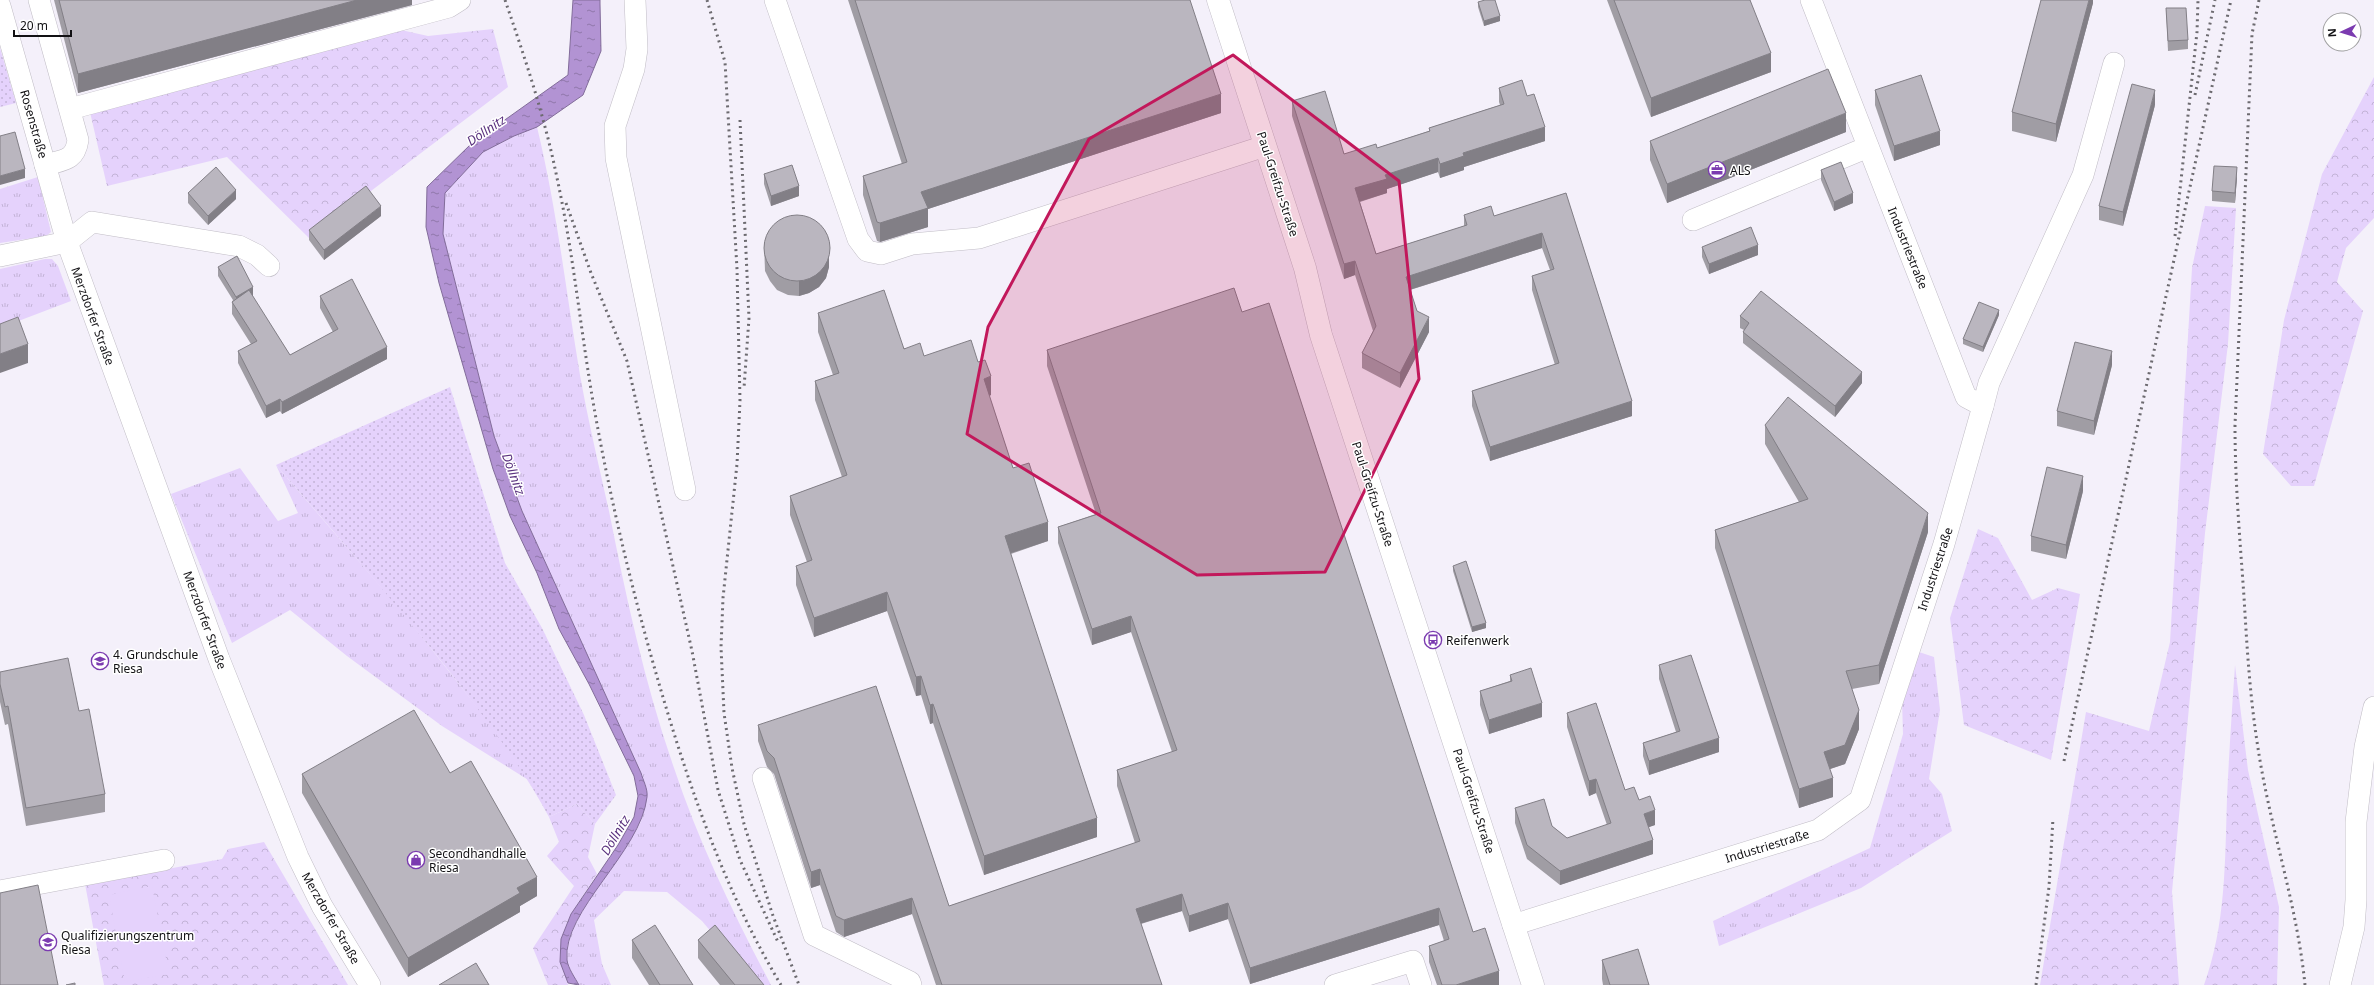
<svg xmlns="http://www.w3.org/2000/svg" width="2374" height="985" viewBox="0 0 2374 985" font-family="'Noto Sans',sans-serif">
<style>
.grass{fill:url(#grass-tufts)}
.forest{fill:url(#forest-crowns)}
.garden{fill:url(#garden-dots)}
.pitch{fill:#e5d2fc}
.water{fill:url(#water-ripples);stroke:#826c9a}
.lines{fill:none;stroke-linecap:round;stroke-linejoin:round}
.minor-casing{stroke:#c1bdc6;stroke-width:22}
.major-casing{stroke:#c1bdc6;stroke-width:23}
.minor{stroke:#fff;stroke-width:21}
.major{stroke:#fff;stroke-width:22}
.rail{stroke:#6c6a6f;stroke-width:3;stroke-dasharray:2 4;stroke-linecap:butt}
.wall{fill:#a09da4}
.shaded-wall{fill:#827f86}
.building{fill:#bab6bf;stroke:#827f86}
.marked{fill:#c2185b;fill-opacity:0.2;stroke:#c2185b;stroke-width:3;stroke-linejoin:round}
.labels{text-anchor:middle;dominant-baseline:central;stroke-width:3;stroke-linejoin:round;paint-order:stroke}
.street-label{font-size:12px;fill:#121114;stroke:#fff}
.poi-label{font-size:12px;fill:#121114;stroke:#fff;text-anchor:start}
.water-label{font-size:13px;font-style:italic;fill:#5b337f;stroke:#fff}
</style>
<defs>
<pattern id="grass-tufts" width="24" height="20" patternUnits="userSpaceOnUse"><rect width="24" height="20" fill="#e5d2fc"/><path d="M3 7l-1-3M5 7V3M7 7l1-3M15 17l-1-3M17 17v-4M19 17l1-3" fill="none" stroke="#c3b3d7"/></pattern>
<pattern id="forest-crowns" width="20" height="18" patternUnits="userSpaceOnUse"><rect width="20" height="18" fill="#e5d2fc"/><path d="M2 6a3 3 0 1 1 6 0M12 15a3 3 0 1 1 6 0" fill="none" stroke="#c3b3d7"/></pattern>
<pattern id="garden-dots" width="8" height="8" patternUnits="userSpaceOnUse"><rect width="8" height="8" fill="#e5d2fc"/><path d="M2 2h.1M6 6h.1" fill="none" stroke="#c3b3d7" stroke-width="1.8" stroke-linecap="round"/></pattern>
<pattern id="water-ripples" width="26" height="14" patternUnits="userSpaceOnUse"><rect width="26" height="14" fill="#b293d3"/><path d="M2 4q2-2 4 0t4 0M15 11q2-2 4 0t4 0" fill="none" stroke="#8f77aa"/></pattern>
</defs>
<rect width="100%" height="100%" fill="#f4f0fa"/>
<g class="grass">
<path d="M537,127C557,209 566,292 580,375C588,420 599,466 609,511C626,597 645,685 674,768C699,843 734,915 771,985H756L702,921L667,892L624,891L594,920L602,964L611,985H579C575,978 568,968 567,960C562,920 625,859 641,821C645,812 641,784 641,773L522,511L494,436L443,234L445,193L483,152L514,136Z"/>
<path d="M38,177L51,232L46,236L0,243V189Z"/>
<path d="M45,259H52L58,266L71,301L0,328V269Z"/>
<path d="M276,465L400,609L484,716L530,781L442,726L347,656L290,610L232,643L171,494L240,468L278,521L298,513Z"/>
<path d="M1919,652L1934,657L1940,710L1929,779L1942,794L1952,831L1861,888L1719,946L1713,921L1870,848L1903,734L1902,700Z"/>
</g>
<g class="forest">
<path d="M493,29L508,87L309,238L227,157L107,186L90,112L401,30L428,36Z"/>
<path d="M2374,77V218L2346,248L2337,282L2363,311L2314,486H2291L2263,454L2284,320L2322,174Z"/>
<path d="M2205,206L2236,208L2228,344L2205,533L2172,892L2179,985H2040L2086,712L2149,731L2170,642L2192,268Z"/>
<path d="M1978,529L1998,538L2032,600L2058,588L2080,594L2051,760L1964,725L1950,618Z"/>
<path d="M2235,665L2248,770L2279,907L2277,985H2204C2226,925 2225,861 2227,798C2229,754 2232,709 2235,665Z"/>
<path d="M577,804L595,824L588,857L597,874L571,914L561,939L568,985H548L533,948L574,886L547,856L559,842L549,817Z"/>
<path d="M264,842L348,985H104L85,884L222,859L228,849Z"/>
</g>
<g class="garden">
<path d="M0,48L16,103L0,107Z"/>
<path d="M450,387L505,563L542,628L584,715L616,795L595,824L577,804L549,817C521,765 485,718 449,671C393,600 335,533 276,465Z"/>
</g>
<path class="pitch" d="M152,886L169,974L125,982L109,895Z"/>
<path class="water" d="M573,0H600V4L601,51L583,95L537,127L514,136L483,152L445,193L443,234L494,436L522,511L641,773C643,780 648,789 647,797C641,852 562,911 567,960C568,968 575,978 579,985L568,983L560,962L561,939L571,914L618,845L634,817L638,796L634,776L589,684L559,629L537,573L510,516L493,469L439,283L426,227L427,187L471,144L568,75Z"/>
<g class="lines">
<defs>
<g id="minor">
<path d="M39,0L78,140C75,161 63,160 45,165"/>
<path d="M635,0L637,49L634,69L615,126L616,158L685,490"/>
<path d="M775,0L858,239L867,251L881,254L912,244L979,238L1265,146"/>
<path d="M0,6L67,242L219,659L298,857L322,906L370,985"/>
<path d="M70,109L449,7L460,0"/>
<path d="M1693,220L1868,147"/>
<path d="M0,256L67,242L92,222L239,246L257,255L269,266"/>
<path d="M1983,406L1989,383L2083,175L2114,63"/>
<path d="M763,778L814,935L910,982L911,985"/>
<path d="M0,891L164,860"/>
<path d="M1513,925L1818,830L1860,800L1944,544L1983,406L1966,397L1811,0"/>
<path d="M1335,985L1413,961L1421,985"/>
<path d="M2340,985L2354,927L2356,900V822L2365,747L2374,707"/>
</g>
<path id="major" d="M1218,0L1305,268L1321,335L1533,985"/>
</defs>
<use href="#minor" class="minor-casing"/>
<use href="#major" class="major-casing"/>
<use href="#minor" class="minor"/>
<use href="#major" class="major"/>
<g class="rail">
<path d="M505,0C525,58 545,118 557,178C574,256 581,335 595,413C612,508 635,602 662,694C692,795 727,895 781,985"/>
<path d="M707,0L725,62L737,269L740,401L737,464L723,598L721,647L724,713L732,768L744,824L772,913L799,985"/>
<path d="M2259,0L2252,34L2235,425C2235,483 2240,540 2244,597C2247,648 2250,698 2258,748C2270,828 2297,904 2305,985"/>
<path d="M2195,95L2215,0"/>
<path d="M740,120L749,318L744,388"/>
<path d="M566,203L591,273L627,361L692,651L718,790L740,860L778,942"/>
<path d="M2175,236L2197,32L2198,0"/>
<path d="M2064,761L2231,0"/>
<path d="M2036,985L2049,887L2053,818"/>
</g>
</g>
<g class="wall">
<path d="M54,0H412V5L78,93Z"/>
<path d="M848,0H1190L1221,113L928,209V227L880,242L877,241L863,195V176L902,164Z"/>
<path d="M1607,0H1750L1771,72L1651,117Z"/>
<path d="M2093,0V3L2056,142L2012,131V112Z"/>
<path d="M1478,2L1500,21L1484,26L1478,7Z"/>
<path d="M2166,8L2188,40V49L2168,51Z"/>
<path d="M1499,88L1527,96L1545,141L1464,167V170L1440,178L1438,172L1387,189V193L1360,202L1376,254L1464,226V215L1494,216L1566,193L1632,416L1490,461L1472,406V391L1555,365L1532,290V276L1550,270L1542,248L1410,290L1417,311L1429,332L1400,388L1362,368V353L1373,331L1355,275L1344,279L1292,116V101L1344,154L1377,148L1429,131V128L1500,105L1499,102Z"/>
<path d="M1875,90L1940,145L1894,161L1875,105Z"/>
<path d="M2155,105L2123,226L2099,220V206Z"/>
<path d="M1846,132L1667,203L1650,160V141Z"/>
<path d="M1821,170L1853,203L1834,211L1821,180Z"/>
<path d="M764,174L799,196L771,206L764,184Z"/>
<path d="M2237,177L2235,203L2212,201V191Z"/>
<path d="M188,193L236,199L208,225L188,203Z"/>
<path d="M381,216L324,260L309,240V230Z"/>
<path d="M764,242L829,267L826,278L819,287L809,293L799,296L788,295L777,290L770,281L765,271Z"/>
<path d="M1702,247L1758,255L1709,274L1702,257Z"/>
<path d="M218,267L253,295L252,296L290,355L333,332L320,308V296L387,359L282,414L280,411L266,418L238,363V351L251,344L232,314V302L233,300L218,276Z"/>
<path d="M1242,312L1473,932L1499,985H1437L1429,962V946L1444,941L1439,925L1250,984L1228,919L1189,932L1182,911L1141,924L1162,985H936L912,914L844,937L836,932L820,885L811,888L774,774L767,767L758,741V725L949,906L1135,843L1117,786V770L1172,752L1131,632L1092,645L1058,543V527L1096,514L1047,366V350Z"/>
<path d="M818,313L924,356L978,362L991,395L989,396L1013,468L1048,541L1011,554L1097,837L984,875L933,723L930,724L921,695L916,696L887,611L814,637L796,585V566L807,562L790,515V496L842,477L815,400V381L833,375L818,332Z"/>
<path d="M1999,315L1983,352L1963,344V339Z"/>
<path d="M1740,316L1862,383L1835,417L1743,343V332L1744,330L1740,328Z"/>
<path d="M2112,365L2094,435L2057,426V411Z"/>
<path d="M1765,425L1928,532L1879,684L1852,689L1859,729L1845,764L1830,769L1833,797L1799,808L1715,548V530L1799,502L1765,444Z"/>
<path d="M2083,491L2066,559L2031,551V536Z"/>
<path d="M1453,566L1486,628L1472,632L1453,571Z"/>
<path d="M1659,665L1719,752L1649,775L1643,756V743L1676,732L1659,679Z"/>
<path d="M0,672L79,711L105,794V812L26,826L8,724L5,725L0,702Z"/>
<path d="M1510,675L1542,717L1489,734L1480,705V691L1510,681Z"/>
<path d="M1567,713L1625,790L1639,800L1655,825L1648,827L1653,854L1560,885L1527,859L1515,823V808L1552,826L1567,838L1607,825L1596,793L1589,796L1567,727Z"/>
<path d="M450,773L537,896L520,906V912L408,977L302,793V774Z"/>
<path d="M632,940L693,985H649L632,958Z"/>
<path d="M698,940L764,985H720L698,958Z"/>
<path d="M1602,960L1649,985H1603L1602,979Z"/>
</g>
<g class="shaded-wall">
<path d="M357,0H412V5L78,93V74Z"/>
<path d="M2089,0H2093V3L2056,142V124Z"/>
<path d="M1500,16V21L1484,26V21Z"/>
<path d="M1771,53V72L1651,117V98Z"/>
<path d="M2155,90V105L2123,226V212Z"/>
<path d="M1221,94V113L928,209V227L880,242V223L921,192Z"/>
<path d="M1846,113V132L1667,203V184Z"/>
<path d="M1545,127V141L1464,167V170L1440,178V164L1463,153Z"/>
<path d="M1940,131V145L1894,161V146Z"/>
<path d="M1438,158V172L1387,189V193L1355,203V188L1385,175Z"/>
<path d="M2237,167V177L2235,203V193Z"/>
<path d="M25,169V178L0,185V176Z"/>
<path d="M799,186V196L771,206V196Z"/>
<path d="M236,190V199L208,225V216Z"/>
<path d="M1853,193V203L1834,211V202Z"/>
<path d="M381,206V216L324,260V250Z"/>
<path d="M1542,233V248L1406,291V277Z"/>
<path d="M1758,245V255L1709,274V264Z"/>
<path d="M829,253V267L826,278L819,287L809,293L799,296V281Z"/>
<path d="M1355,261V275L1344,279V264Z"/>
<path d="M253,287V295L236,305V297Z"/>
<path d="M1999,310V315L1983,352V347Z"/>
<path d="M1429,317V332L1400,388V373Z"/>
<path d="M28,344V363L0,373V354Z"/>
<path d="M387,347V359L282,414V402Z"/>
<path d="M2112,351V365L2094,435V421Z"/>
<path d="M1862,372V383L1835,417V406Z"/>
<path d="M991,376V395L984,398V379Z"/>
<path d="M280,399V411L266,418V406Z"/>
<path d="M1632,401V416L1490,461V447Z"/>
<path d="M2083,476V491L2066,559V545Z"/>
<path d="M1928,513V532L1879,684V665Z"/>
<path d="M1048,522V541L1005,555V536Z"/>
<path d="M887,592V611L814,637V618Z"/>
<path d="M1131,616V632L1092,645V629Z"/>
<path d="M1486,623V628L1472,632V627Z"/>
<path d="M921,676V695L916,696V677Z"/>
<path d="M1542,703V717L1489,734V720Z"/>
<path d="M933,704V723L930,724V705Z"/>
<path d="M1859,710V729L1845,764L1824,771V752Z"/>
<path d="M1719,738V752L1649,775V761Z"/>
<path d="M1833,778V797L1799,808V789Z"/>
<path d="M1596,779V793L1589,796V781Z"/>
<path d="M1655,810V825L1644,829V814Z"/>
<path d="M1097,818V837L984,875V856Z"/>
<path d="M1653,840V854L1560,885V871Z"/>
<path d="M820,869V885L811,888V872Z"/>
<path d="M537,877V896L520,906V912L408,977V958L517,888Z"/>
<path d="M1182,894V911L1136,925V909Z"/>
<path d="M912,898V914L844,937V920Z"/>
<path d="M1228,903V919L1189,932V916Z"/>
<path d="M1439,908V925L1250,984V968Z"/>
<path d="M1499,971V985H1456Z"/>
</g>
<g class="building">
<path d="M59,0H357L78,74Z"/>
<path d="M855,0H1190L1221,94L921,192L928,208L880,223L877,222L863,176L907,162Z"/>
<path d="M1485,0H1495L1500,16L1484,21L1478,2Z"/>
<path d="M1614,0H1750L1771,53L1651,98Z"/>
<path d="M2041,0H2089L2056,124L2012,112Z"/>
<path d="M2166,8H2186L2188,40L2168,41Z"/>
<path d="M1828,69L1846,113L1667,184L1650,141Z"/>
<path d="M1921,75L1940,131L1894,146L1875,90Z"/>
<path d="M1522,80L1527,96L1534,94L1545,127L1463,153L1464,156L1440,164L1438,158L1385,175L1387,179L1355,188L1376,254L1467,225L1464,215L1491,206L1494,216L1566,193L1632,401L1490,447L1472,391L1559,363L1532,276L1554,269L1542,233L1406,277L1417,311L1429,317L1400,373L1362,353L1376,326L1355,261L1344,264L1292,101L1325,91L1344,154L1376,144L1377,148L1430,131L1429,128L1504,104L1499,88Z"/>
<path d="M2132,84L2155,90L2123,212L2099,206Z"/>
<path d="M15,132L25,169L0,176V136Z"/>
<path d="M1841,162L1853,193L1834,202L1821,170Z"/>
<path d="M792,165L799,186L771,196L764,174Z"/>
<path d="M2214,166L2237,167L2235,193L2212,191Z"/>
<path d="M216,167L236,190L208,216L188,193Z"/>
<path d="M366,186L381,206L324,250L309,230Z"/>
<circle cx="797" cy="248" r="33"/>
<path d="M1751,227L1758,245L1709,264L1702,247Z"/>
<path d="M237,256L253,287L236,297L218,267Z"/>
<path d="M352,279L387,347L282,402L280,399L266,406L238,351L257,341L232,302L249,290L290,355L338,329L320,296Z"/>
<path d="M1234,288L1242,312L1269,303L1473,932L1485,928L1499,971L1456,985H1442L1429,946L1449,939L1439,908L1250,968L1228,903L1189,916L1182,894L1136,909L1162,985H942L912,898L844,920L836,916L820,869L811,872L774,758L767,751L758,725L876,686L949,906L1140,841L1117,770L1177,750L1131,616L1092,629L1058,527L1101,513L1047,350Z"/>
<path d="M884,290L904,349L920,343L924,356L971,340L978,362L985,360L991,376L984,379L1013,468L1029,463L1048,522L1005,536L1097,818L984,856L933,704L930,705L921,676L916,677L887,592L814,618L796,566L812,560L790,496L847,475L815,381L839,373L818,313Z"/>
<path d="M1761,291L1862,372L1835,406L1743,332L1749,323L1740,316Z"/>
<path d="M1979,302L1999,310L1983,347L1963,339Z"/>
<path d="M18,317L28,344L0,354V324Z"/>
<path d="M2075,342L2112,351L2094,421L2057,411Z"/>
<path d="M1788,397L1928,513L1879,665L1846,671L1859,710L1845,745L1824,752L1833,778L1799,789L1715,530L1808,499L1765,425Z"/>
<path d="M2047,467L2083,476L2066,545L2031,536Z"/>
<path d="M1466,561L1486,623L1472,627L1453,566Z"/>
<path d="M1691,655L1719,738L1649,761L1643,743L1680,731L1659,665Z"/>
<path d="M68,658L79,711L89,709L105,794L26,808L8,706L5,707L0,684V672Z"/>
<path d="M1531,668L1542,703L1489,720L1480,691L1512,681L1510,675Z"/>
<path d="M1596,703L1625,790L1634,787L1639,800L1650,796L1655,810L1644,814L1653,840L1560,871L1527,845L1515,808L1544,799L1552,826L1567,838L1611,823L1596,779L1589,781L1567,713Z"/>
<path d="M414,710L450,773L471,761L537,877L517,888L520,893L408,958L302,774Z"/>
<path d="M38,885L58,985H0V893Z"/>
<path d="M655,925L693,985H660L632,940Z"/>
<path d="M715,925L764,985H735L698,940Z"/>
<path d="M1638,949L1649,985H1610L1602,960Z"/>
<path d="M476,963L489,985H439Z"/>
<path d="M75,983V985H66Z"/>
</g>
<path class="marked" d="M1233,55L1399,181L1419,379L1325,572L1197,575L967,434L988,327L1089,139Z"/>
<defs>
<symbol id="office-ring" viewBox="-11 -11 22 22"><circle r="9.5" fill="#fff" stroke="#7b3bb0" stroke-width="1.5"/><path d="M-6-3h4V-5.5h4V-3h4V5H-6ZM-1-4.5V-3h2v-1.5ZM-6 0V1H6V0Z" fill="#7b3bb0"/></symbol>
<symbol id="bus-ring" viewBox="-11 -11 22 22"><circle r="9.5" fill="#fff" stroke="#7b3bb0" stroke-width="1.5"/><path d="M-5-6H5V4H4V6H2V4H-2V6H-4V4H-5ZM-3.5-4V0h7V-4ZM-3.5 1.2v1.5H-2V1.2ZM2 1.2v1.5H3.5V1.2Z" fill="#7b3bb0"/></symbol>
<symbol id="school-ring" viewBox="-11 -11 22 22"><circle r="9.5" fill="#fff" stroke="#7b3bb0" stroke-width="1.5"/><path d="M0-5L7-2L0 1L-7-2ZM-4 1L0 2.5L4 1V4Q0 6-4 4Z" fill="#7b3bb0"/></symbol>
<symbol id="shop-ring" viewBox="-11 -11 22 22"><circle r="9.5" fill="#fff" stroke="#7b3bb0" stroke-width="1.5"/><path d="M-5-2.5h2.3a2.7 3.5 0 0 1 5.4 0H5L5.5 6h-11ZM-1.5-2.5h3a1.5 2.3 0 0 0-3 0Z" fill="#7b3bb0"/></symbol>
<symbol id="university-ring" viewBox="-11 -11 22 22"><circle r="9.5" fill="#fff" stroke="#7b3bb0" stroke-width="1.5"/><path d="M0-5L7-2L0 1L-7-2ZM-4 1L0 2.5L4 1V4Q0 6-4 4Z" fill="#7b3bb0"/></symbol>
</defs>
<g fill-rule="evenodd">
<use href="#office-ring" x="1707" y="160" width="20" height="20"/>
<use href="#bus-ring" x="1423" y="630" width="20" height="20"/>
<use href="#school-ring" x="90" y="651" width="20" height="20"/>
<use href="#shop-ring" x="406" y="850" width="20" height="20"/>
<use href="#university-ring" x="38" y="932" width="20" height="20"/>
</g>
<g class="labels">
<g class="street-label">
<text transform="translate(34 124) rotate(74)">Rosenstraße</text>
<text transform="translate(1278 184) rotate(72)">Paul-Greifzu-Straße</text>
<text transform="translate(1908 248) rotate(68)">Industriestraße</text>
<text transform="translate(93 316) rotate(70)">Merzdorfer Straße</text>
<text transform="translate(1373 494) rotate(72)">Paul-Greifzu-Straße</text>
<text transform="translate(1935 569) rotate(-72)">Industriestraße</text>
<text transform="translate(205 620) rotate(70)">Merzdorfer Straße</text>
<text transform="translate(1474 801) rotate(72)">Paul-Greifzu-Straße</text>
<text transform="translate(1767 846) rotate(-17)">Industriestraße</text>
<text transform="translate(331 918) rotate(60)">Merzdorfer Straße</text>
</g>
<g class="poi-label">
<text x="1730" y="170">ALS</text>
<text x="1446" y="640">Reifenwerk</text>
<text x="113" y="654">4. Grundschule<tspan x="113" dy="14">Riesa</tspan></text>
<text x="429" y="853">Secondhandhalle<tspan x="429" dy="14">Riesa</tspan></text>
<text x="61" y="935">Qualifizierungszentrum<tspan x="61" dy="14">Riesa</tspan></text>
</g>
<g class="water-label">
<text transform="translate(486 130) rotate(-34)">Döllnitz</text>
<text transform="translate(514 474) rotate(70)">Döllnitz</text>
<text transform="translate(615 835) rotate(-59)">Döllnitz</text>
</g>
</g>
<g transform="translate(2342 32) rotate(266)"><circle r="19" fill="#ffffff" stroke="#a0a0a1"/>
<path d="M0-3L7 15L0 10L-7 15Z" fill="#7b3bb0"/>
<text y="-6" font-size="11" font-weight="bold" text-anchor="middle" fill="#121114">N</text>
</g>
<path d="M14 30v6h57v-6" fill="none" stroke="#121114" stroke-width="2"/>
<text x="20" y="30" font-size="12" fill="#121114" stroke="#ffffff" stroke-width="3" paint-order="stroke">20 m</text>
</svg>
